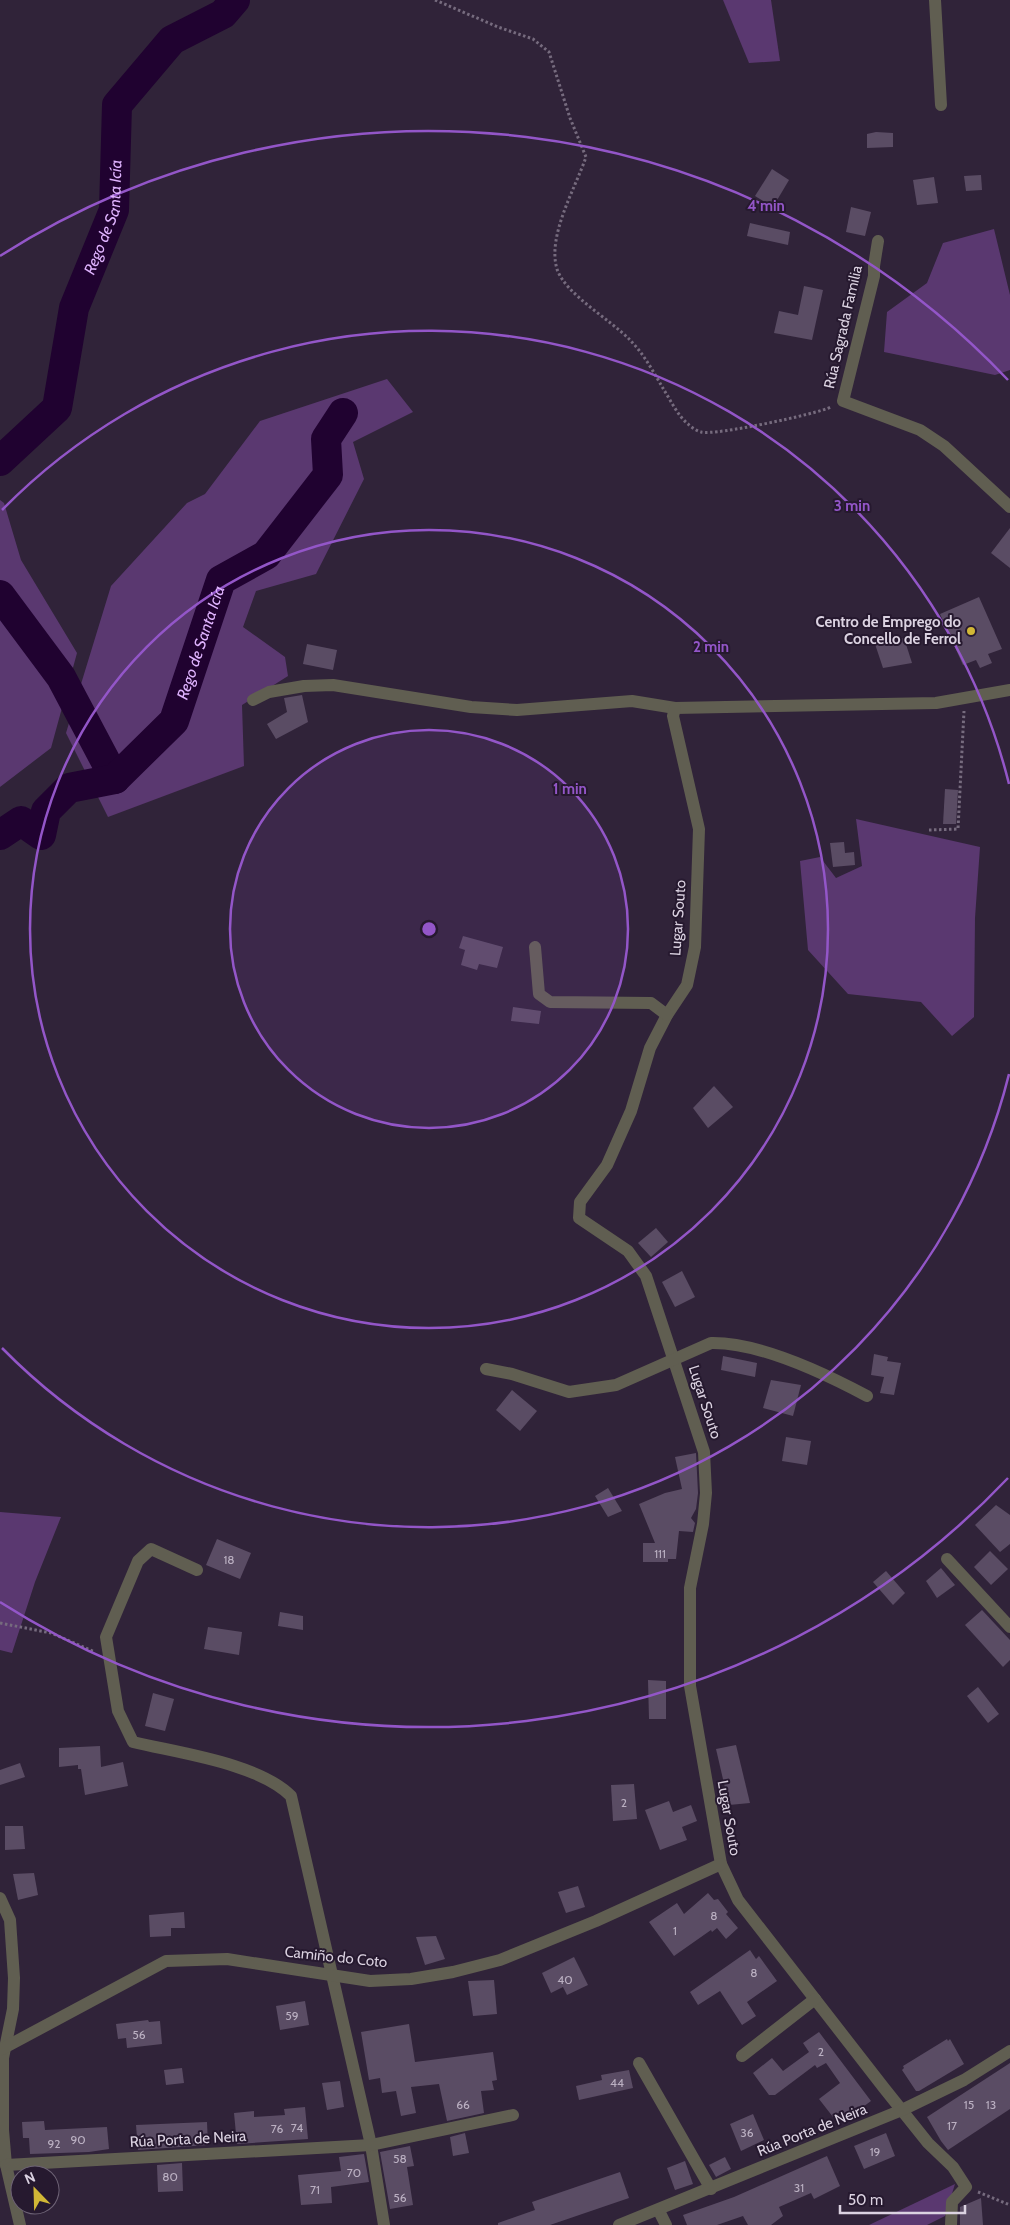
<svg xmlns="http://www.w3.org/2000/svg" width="1010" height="2225" viewBox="0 0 1010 2225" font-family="Cabin,sans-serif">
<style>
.green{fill:#5a3870}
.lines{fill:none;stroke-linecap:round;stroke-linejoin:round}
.river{stroke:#200230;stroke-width:30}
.building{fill:#5a4c64}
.path{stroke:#766b7e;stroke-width:3;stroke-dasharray:2.5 2.5;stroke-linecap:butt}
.minor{stroke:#605e51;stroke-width:12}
.ring{fill:none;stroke:#9356c8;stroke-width:2.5}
.poi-dot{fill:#d1b736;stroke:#26192f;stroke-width:2}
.labels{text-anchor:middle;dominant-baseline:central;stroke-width:4;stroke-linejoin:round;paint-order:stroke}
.number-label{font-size:12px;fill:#bbb0c2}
.street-label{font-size:15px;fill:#dbd2e1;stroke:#26192f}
.poi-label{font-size:15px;font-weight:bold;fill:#dbd2e1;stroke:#26192f;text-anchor:end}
.water-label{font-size:16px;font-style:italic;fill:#dfb3fe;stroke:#26192f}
.centre{fill:#9356c8;stroke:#26192f;stroke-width:2.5}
.ring-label{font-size:15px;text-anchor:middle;font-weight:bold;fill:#9356c8;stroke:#26192f;stroke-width:4;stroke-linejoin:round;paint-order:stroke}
</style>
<rect width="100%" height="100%" fill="#302339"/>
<g class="green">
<path d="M723,0H771L780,61L749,63Z"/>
<path d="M994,229L1010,295V370L995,375L884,352L887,312L927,283L943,243Z"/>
<path d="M387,379L413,412L353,442L364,479L316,574L256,591L243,627L285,657L288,676L242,705L244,766L108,817L66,733L111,586L187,503L205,494L260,421Z"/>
<path d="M0,500L4,503L21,560L77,653L51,748L0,787Z"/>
<path d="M856,819L980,847L975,918L974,1017L952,1036L921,1002L848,994L808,950L800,861L820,857L836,878L862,866Z"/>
<path d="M0,1512L61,1517L35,1582L12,1653L0,1650Z"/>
<path d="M955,2184L945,2216L927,2225H869Z"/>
</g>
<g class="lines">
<g class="river">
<path id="s1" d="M0,461L57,408L74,308L114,210L117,105L172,40L223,14L235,0"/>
<path d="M0,595L61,677L115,779"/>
<path id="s2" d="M0,835L21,821L41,835L46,811L69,788L115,779L174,721L221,580L266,555L328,475L326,439L343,413"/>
</g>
</g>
<g class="building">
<path d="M876,132L893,133V147L867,148V134Z"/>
<path d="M772,169L789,180L773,207L755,196Z"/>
<path d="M981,175L982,190L966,191L964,176Z"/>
<path d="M934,177L938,203L917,205L913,180Z"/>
<path d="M851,207L871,212L865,236L846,232Z"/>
<path d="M750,223L790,232L788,245L747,236Z"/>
<path d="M804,286L823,290L812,340L774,333L779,311L798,315Z"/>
<path d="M1010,528V568L991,553Z"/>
<path d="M979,597L1002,649L988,654L992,663L980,668L976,660L963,665L940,614Z"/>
<path d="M904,638L912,663L883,668L875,644Z"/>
<path d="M307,644L337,650L333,670L303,664Z"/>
<path d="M302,695L308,722L276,739L267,724L287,712L284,698Z"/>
<path d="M945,789L958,790L956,824H943Z"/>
<path d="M844,842L845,853L854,852L855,865L833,867L830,843Z"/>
<path d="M463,936L503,947L497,968L479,964L477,970L461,965L465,950L459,948Z"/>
<path d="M513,1007L541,1011L539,1024L511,1021Z"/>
<path d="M714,1086L733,1107L708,1128L693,1108Z"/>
<path d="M656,1228L668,1242L651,1257L638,1243Z"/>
<path d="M682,1271L695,1297L675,1307L662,1282Z"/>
<path d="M874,1354L888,1357L887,1361L901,1363L894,1395L880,1393L884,1377L871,1375Z"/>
<path d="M723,1356L757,1363L755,1377L721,1370Z"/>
<path d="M771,1380L801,1385L793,1416L763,1408Z"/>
<path d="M512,1390L537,1411L520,1431L496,1410Z"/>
<path d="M786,1437L811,1441L807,1465L782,1461Z"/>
<path d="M696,1453L698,1493L696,1509L691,1518L695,1523L693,1532L679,1531L676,1559H668V1562H643V1543H655L639,1504L665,1493L682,1489L675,1457Z"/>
<path d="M608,1488L622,1511L608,1517L595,1496Z"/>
<path d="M996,1505L1010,1515V1544L1000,1552L975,1525Z"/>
<path d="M217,1539L251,1553L240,1579L206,1565Z"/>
<path d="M990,1551L1008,1569L991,1585L974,1567Z"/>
<path d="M941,1568L955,1585L937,1598L926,1581Z"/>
<path d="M886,1571L905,1593L893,1605L873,1582Z"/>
<path d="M982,1610L1010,1640V1660L1003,1667L965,1625Z"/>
<path d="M280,1612L303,1616V1630L278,1626Z"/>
<path d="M208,1627L242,1632L239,1655L204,1649Z"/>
<path d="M648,1680L666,1681V1719H649Z"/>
<path d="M978,1687L999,1714L988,1723L967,1696Z"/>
<path d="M153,1693L174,1699L165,1731L145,1726Z"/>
<path d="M736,1745L750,1803L729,1805L716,1749Z"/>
<path d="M100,1746L101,1767L123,1762L128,1786L85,1795L81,1769H78V1765L59,1767V1748Z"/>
<path d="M20,1763L25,1777L0,1785V1770Z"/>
<path d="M634,1784L637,1819L613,1821L611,1785Z"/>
<path d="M669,1801L673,1812L691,1805L697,1821L682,1827L687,1840L660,1850L645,1810Z"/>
<path d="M5,1826H23L25,1849L5,1850Z"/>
<path d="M34,1873L38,1895L18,1900L13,1874Z"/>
<path d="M578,1886L585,1907L566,1913L558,1892Z"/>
<path d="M708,1893L714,1900L718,1899L728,1912L726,1914L738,1928L726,1939L717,1928L712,1932L711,1930L674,1956L649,1922L677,1903L684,1914Z"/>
<path d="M184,1912L185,1928H171V1936L150,1937L149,1915Z"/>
<path d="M436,1936L445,1959L425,1965L416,1937Z"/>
<path d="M750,1950L756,1959L759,1956L777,1981L747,2002L756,2016L742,2025L720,1991L698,2005L690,1992Z"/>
<path d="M574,1957L588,1985L567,1995L563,1987L551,1993L542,1973Z"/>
<path d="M494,1980L497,2014L473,2016L468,1981Z"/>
<path d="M305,2001L309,2025L280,2030L276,2006Z"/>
<path d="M148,2020L149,2022L160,2021L162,2044L127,2048L126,2038L118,2039L116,2024Z"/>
<path d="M409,2024L415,2062L493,2052L497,2080L492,2081L494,2090L481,2091L484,2113L447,2121L439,2084L411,2087L416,2113L401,2116L396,2091L382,2093L380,2078L369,2080L361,2032Z"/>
<path d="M819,2032L871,2101L856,2112L853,2108L842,2116L840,2112L833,2117L819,2099L840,2083L826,2063L817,2068L815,2065L775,2095H769L753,2073L772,2058L783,2071L809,2052L803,2043Z"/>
<path d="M947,2039L948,2041L950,2039L964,2064L919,2091H916L902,2070L904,2068L903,2066Z"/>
<path d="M1010,2063V2109L948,2150L941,2141L927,2117Z"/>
<path d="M182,2068L184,2083L166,2085L164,2070Z"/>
<path d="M629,2070L633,2088L579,2100L576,2086L602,2080L601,2075Z"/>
<path d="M340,2081L344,2107L327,2110L322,2083Z"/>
<path d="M305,2107L308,2139L237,2144L234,2113L254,2111V2117L285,2115L284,2109Z"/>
<path d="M753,2114L764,2140L741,2151L730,2124Z"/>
<path d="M44,2121L45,2130L107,2127L109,2149L89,2152L30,2154L29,2138H23L22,2122Z"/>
<path d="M207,2122L208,2145L138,2150L136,2125Z"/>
<path d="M465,2133L469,2153L453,2156L450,2137Z"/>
<path d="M886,2133L895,2156L864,2169L854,2146Z"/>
<path d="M410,2146L414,2166L407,2167L413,2205L390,2209L380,2152Z"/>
<path d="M364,2154L369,2182L331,2187L332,2203L301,2205L298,2175L341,2171L339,2157Z"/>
<path d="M827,2156L840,2186L814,2199L811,2193L779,2207L783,2216L771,2225H748L743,2216L717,2225H687L683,2215L734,2197Z"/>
<path d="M725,2157L731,2169L716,2177L709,2165Z"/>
<path d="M685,2161L693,2184L675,2190L667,2168Z"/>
<path d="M182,2163L183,2191L158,2192L157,2165Z"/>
<path d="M620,2172L629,2198L550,2225H498V2223L535,2210L532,2202Z"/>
<path d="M981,2198L983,2225H960V2207Z"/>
</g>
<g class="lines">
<g class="path">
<path d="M435,0L498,27L533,39L549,52L570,118L586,157C575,189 547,236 557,269C565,294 611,320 630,340C644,354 654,373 664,390C671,401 678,416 688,424C691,427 697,431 701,432C714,436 817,414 831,407"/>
<path d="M929,830L958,829L964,711"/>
<path d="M0,1623L51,1633L95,1652"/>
<path d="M978,2192L1010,2205"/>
</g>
<g class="minor">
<path d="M935,0L941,105"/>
<path d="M878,241L874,266V276L843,401L920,430L944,446L1010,507"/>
<path d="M253,700L269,692L304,686L333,685L471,707L517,710L632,701L675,708L936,703L1010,690"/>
<path d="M675,708L673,716L699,829L695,947L687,985L667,1015L650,1048L631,1111L607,1165L580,1202L579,1218L628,1251L646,1276L704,1452L706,1493L703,1524L690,1588V1686L721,1864L738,1900L884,2088L928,2143L953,2167L966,2187L952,2202L951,2225"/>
<path d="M535,947L539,994L550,1002L651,1003L667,1015"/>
<path d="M486,1369L512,1374L569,1392L616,1385L711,1343C760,1342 824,1373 867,1396"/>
<path d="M947,1559L1010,1627"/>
<path d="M197,1570L151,1549L138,1561L106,1637L118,1711L133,1742C178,1753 258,1763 291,1796L371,2145L384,2225"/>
<path d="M0,1898L10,1920L14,1978L13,2009L3,2058V2130L6,2165L20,2225"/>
<path d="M0,2050L166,1961L227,1959L370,1981L411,1979L453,1972L500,1960L596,1921L721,1864"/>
<path d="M742,2056L815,1999"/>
<path d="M639,2063L711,2189"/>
<path d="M6,2165L371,2145L513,2115"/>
<path d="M659,2211L666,2225"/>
<path d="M619,2225L902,2110L964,2080L1010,2051"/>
</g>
</g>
<circle cx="429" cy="929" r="199" fill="#9356c8" fill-opacity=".12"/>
<g class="ring">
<circle cx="429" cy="929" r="199"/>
<circle cx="429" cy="929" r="399"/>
<path d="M1009 1074A598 598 0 0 1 2 1348M2 510A598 598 0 0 1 1009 784"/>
<path d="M1008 1478A798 798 0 0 1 0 1602M0 256A798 798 0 0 1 1008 380"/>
</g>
<circle class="poi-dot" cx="971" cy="631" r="5"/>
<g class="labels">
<g class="number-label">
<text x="660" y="1553">111</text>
<text x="229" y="1559">18</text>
<text x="624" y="1802">2</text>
<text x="714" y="1915">8</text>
<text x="675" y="1930">1</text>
<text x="754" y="1972">8</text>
<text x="565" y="1979">40</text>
<text x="292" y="2015">59</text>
<text x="139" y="2034">56</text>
<text x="821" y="2051">2</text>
<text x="617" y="2082">44</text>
<text x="463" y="2104">66</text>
<text x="969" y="2104">15</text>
<text x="991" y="2104">13</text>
<text x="952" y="2125">17</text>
<text x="297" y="2127">74</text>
<text x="277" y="2128">76</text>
<text x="747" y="2132">36</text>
<text x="78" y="2139">90</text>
<text x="54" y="2143">92</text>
<text x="875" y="2151">19</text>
<text x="400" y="2158">58</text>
<text x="354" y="2172">70</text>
<text x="170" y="2176">80</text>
<text x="799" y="2187">31</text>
<text x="315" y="2189">71</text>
<text x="400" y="2197">56</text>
</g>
<g class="street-label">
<text transform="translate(843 327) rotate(-77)">Rúa Sagrada Familia</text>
<text transform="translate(678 918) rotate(-86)">Lugar Souto</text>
<text transform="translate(705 1402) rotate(72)">Lugar Souto</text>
<text transform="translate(729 1818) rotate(80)">Lugar Souto</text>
<text transform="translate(336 1957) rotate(6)">Camiño do Coto</text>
<text transform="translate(812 2130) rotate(-22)">Rúa Porta de Neira</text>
<text transform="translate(188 2139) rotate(-3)">Rúa Porta de Neira</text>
</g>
<g class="poi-label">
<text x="961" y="622">Centro de Emprego do<tspan x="961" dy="17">Concello de Ferrol</tspan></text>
</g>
<g class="water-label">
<text stroke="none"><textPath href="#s1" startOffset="276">Rego de Santa Icía</textPath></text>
<text stroke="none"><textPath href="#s2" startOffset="319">Rego de Santa Icía</textPath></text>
</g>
</g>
<circle cx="429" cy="929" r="8" class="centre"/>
<g class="ring-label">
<text x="766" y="211">4 min</text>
<text x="852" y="511">3 min</text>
<text x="711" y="652">2 min</text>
<text x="570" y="794">1 min</text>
</g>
<g transform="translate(35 2190) rotate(337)"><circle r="24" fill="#26192f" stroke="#6e6376"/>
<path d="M0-4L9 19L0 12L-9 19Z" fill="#d1b736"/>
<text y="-8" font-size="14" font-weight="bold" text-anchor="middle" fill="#dbd2e1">N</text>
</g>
<path d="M840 2205v8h125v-8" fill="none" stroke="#dbd2e1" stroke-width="2.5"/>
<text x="848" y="2205" font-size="15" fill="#dbd2e1" stroke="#26192f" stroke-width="4" paint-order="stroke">50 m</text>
</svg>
